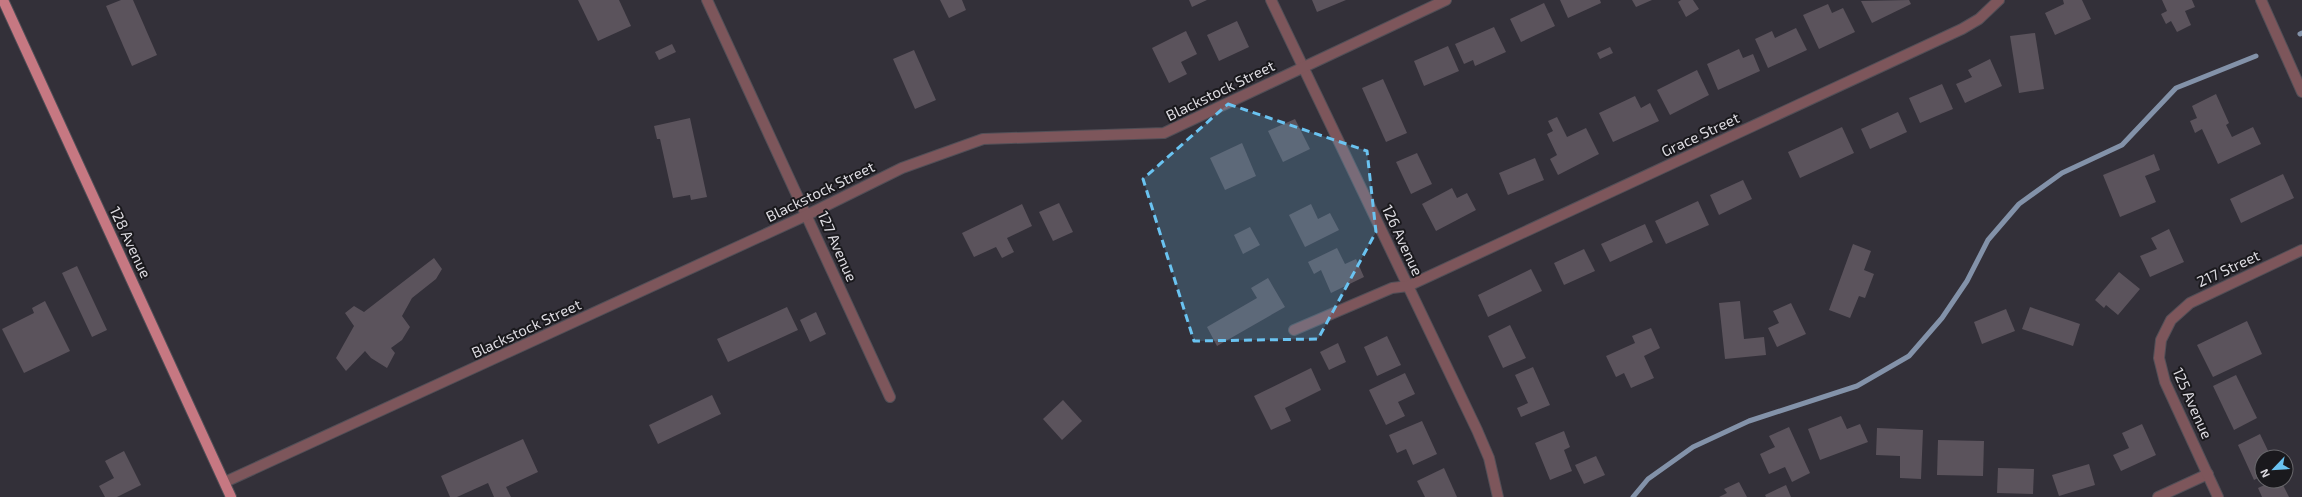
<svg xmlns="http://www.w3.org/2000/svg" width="2302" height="497" viewBox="0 0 2302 497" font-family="'Exo 2',sans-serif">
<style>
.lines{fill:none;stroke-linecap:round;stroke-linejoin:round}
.stream{stroke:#8392a9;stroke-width:5}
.building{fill:#5b535c}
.minor-casing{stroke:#524f57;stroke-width:12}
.major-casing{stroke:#524f57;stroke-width:12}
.minor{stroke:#7d565b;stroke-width:10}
.major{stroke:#c67882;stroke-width:10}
.marked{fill:#6ac3f1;fill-opacity:0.2;stroke:#6ac3f1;stroke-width:3;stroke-dasharray:8 5;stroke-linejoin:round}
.labels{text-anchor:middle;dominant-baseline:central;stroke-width:4;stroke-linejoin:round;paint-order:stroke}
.street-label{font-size:15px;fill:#dddbe1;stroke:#1a191d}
</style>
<rect width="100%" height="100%" fill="#333039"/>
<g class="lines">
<g class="stream">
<path d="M2300,34L2302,33"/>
<path d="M1633,497L1648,479L1693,447L1749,421L1857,386L1909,356L1942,318L1967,281L1988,240L2019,204L2062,173L2122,145L2176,88L2256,56"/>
</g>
</g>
<g class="building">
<path d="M121,0H133L157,55L132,66L106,6Z"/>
<path d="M578,0H619L631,26L598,41Z"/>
<path d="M940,0H962L966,10L949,18Z"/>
<path d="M1189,0H1207L1192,7Z"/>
<path d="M1312,0H1346L1317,12Z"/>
<path d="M1560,0H1600L1601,3L1568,18Z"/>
<path d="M1632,0H1652L1636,7Z"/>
<path d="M1681,0H1693L1699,9L1686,17L1678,2Z"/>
<path d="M1909,0L1911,4L1872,23L1861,1Z"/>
<path d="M2063,0H2082L2091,19L2055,35L2045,13L2064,4Z"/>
<path d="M2162,0H2192L2195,7L2185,11L2191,25L2177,32L2171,21L2166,24L2161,14L2167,11Z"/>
<path d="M1544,3L1555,26L1521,42L1510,19Z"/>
<path d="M1828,4L1832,13L1843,8L1855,32L1819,49L1803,15Z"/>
<path d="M1237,21L1249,47L1219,61L1207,35Z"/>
<path d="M1494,27L1506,52L1475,66L1473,60L1464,64L1455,44Z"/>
<path d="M1796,28L1807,50L1768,68L1755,39L1772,31L1775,38Z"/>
<path d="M1186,31L1197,54L1181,62L1187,74L1169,83L1152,48Z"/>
<path d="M2035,33L2044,89L2019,93L2010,36Z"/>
<path d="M672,44L676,52L659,60L655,52Z"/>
<path d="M1448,46L1459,71L1424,86L1414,61Z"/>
<path d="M1610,47L1613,53L1600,59L1597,53Z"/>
<path d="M1739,49L1743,58L1753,54L1760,71L1718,90L1707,64Z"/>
<path d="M914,50L936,100L915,109L893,59Z"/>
<path d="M1990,59L2002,86L1965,103L1956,84L1972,77L1968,70Z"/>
<path d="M1697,70L1709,95L1670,115L1657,90Z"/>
<path d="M1383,79L1407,133L1386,142L1362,88Z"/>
<path d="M1942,84L1953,109L1920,123L1909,98Z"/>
<path d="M2216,94L2229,123L2226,125L2232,137L2253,127L2261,144L2218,164L2202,129L2195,133L2190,121L2197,118L2192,106Z"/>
<path d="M1635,96L1641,108L1650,103L1659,121L1613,142L1599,113Z"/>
<path d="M1898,112L1907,132L1870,149L1861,129Z"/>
<path d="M1557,117L1567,137L1586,128L1599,154L1558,175L1550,159L1557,155L1547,134L1553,131L1548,121Z"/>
<path d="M690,118L707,197L691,200L690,195L673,198L660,139H657L654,126Z"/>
<path d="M1295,119L1310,149L1283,162L1268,131Z"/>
<path d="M1842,127L1854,153L1800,178L1788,152Z"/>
<path d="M1242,143L1256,176L1225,190L1210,158Z"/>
<path d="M1417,153L1432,184L1411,194L1396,162Z"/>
<path d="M2154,154L2160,170L2145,176L2156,202L2120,217L2103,175Z"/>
<path d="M1535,158L1544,180L1508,195L1499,173Z"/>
<path d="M2283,174L2294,198L2241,223L2230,199Z"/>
<path d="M1743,180L1752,199L1719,215L1710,195Z"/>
<path d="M1452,188L1457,198L1467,193L1476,210L1436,231L1422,204Z"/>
<path d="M1698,201L1709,225L1666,244L1655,221Z"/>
<path d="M1059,203L1073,232L1053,241L1039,212Z"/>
<path d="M1022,204L1032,226L1007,238L1014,252L1002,258L996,247L974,257L962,233Z"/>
<path d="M1311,204L1318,219L1330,213L1339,230L1305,247L1289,215Z"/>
<path d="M1645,224L1653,242L1610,262L1601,244Z"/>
<path d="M1250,227L1260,245L1243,254L1234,235Z"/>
<path d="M2169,229L2184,262L2150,277L2140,256L2157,249L2151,238Z"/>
<path d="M1853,244L1871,251L1864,270L1874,274L1865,298L1859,296L1850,318L1829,310Z"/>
<path d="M1337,248L1345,264L1356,259L1364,277L1331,293L1321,270L1314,274L1308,262Z"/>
<path d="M1584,249L1595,271L1564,285L1554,263Z"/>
<path d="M434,258L442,269L436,279L412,298L402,316L410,327L402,340L391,348L395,353L387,368L371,358L365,351L346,371L336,358L354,326L345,313L354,306L364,312Z"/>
<path d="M77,266L107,330L92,337L62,273Z"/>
<path d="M1531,269L1542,291L1488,317L1478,295Z"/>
<path d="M2119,272L2140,289L2118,315L2106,305L2104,308L2095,300Z"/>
<path d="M1268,278L1285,307L1217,346L1207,327L1257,298L1251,288Z"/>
<path d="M45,301L70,351L24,373L2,329L34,313L32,308Z"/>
<path d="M1740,301L1744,339L1764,337L1766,355L1725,359L1719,303Z"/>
<path d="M1791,303L1806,334L1777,347L1768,328L1779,323L1773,311Z"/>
<path d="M787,307L798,330L728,362L717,339Z"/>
<path d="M2030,307L2080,324L2073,346L2022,329Z"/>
<path d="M2006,309L2015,331L1982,344L1974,322Z"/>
<path d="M816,312L826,334L810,342L800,320Z"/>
<path d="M2247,321L2262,354L2213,377L2197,345Z"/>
<path d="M1510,325L1526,358L1503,368L1488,336Z"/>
<path d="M1651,328L1660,348L1644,356L1654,378L1631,388L1624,373L1616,377L1606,356L1635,343L1632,336Z"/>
<path d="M1387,336L1401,365L1377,376L1364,347Z"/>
<path d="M1338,343L1346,362L1329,370L1320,352Z"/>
<path d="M1533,367L1550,405L1521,417L1517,408L1528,403L1515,375Z"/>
<path d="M1311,368L1321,390L1285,408L1291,421L1271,430L1254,396Z"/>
<path d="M1405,373L1415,394L1398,402L1405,416L1386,425L1369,390Z"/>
<path d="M2236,375L2257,418L2234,430L2213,386Z"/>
<path d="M712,395L721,414L658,444L649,425Z"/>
<path d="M1063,400L1082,421L1062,440L1043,419Z"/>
<path d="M1841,416L1847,429L1860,424L1868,442L1820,460L1808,429Z"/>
<path d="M1422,421L1437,454L1413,465L1406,449L1397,453L1389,435Z"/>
<path d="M2142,424L2156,455L2121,471L2113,455L2129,448L2122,433Z"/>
<path d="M1789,427L1810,473L1792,482L1785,467L1769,474L1760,454L1775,447L1769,436Z"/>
<path d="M1877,428L1923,430L1921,479L1900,478V456L1876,455Z"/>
<path d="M1564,431L1570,447L1564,450L1572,471L1550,480L1535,443Z"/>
<path d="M2260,434L2271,457H2262V476L2254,480L2238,445Z"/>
<path d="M523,439L538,472L506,487L511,497H494L488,483L457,497H450L441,476Z"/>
<path d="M1938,440L1984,441L1983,476L1937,475Z"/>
<path d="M124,451L141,485L117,497H105L99,486L114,478L105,461Z"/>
<path d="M1596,456L1605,475L1584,484L1575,465Z"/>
<path d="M2089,464L2095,485L2059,496L2052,475Z"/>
<path d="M1444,468L1457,497H1425L1417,481Z"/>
<path d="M1998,468L2034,469L2033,494L1997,493Z"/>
<path d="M2273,481H2281L2289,497H2262L2258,488Z"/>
<path d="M1739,482L1747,497H1719L1727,493L1724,489Z"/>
<path d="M1786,485L1791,497H1766L1765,495Z"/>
</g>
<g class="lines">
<defs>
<g id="minor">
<path d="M707,0L890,397"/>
<path d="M1271,0L1477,430L1489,458L1498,497"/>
<path d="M2261,0L2302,92"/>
<path d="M1294,330L1392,288L1408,286L1962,29L1979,19L1999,0"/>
<path d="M225,482L807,215L902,168L983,139L1164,133L1446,0"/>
<path d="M2158,497L2208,474"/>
<path d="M2218,497L2165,382L2159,358L2161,340L2171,320L2190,303L2302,250"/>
</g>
<path id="major" d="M3,0L231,497"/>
</defs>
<use href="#minor" class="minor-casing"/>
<use href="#major" class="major-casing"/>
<use href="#minor" class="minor"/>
<use href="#major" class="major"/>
</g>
<path class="marked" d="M1228,104L1367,151L1376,232L1318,339L1194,341L1143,179Z"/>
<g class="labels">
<g class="street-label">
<text transform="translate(1220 90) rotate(-26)">Blackstock Street</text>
<text transform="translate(1700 134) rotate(-25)">Grace Street</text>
<text transform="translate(820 191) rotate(-26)">Blackstock Street</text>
<text transform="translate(1403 240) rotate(65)">126 Avenue</text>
<text transform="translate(131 242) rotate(65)">128 Avenue</text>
<text transform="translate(838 246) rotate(66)">127 Avenue</text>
<text transform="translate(2228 268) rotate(-25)">217 Street</text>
<text transform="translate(526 328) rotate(-25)">Blackstock Street</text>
<text transform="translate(2193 403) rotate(66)">125 Avenue</text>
</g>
</g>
<g transform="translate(2274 469) rotate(245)"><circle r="19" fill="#1a191d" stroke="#68676b"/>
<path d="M0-3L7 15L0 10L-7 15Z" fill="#6ac3f1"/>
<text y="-6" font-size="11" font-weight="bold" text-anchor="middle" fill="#dddbe1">N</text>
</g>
</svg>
